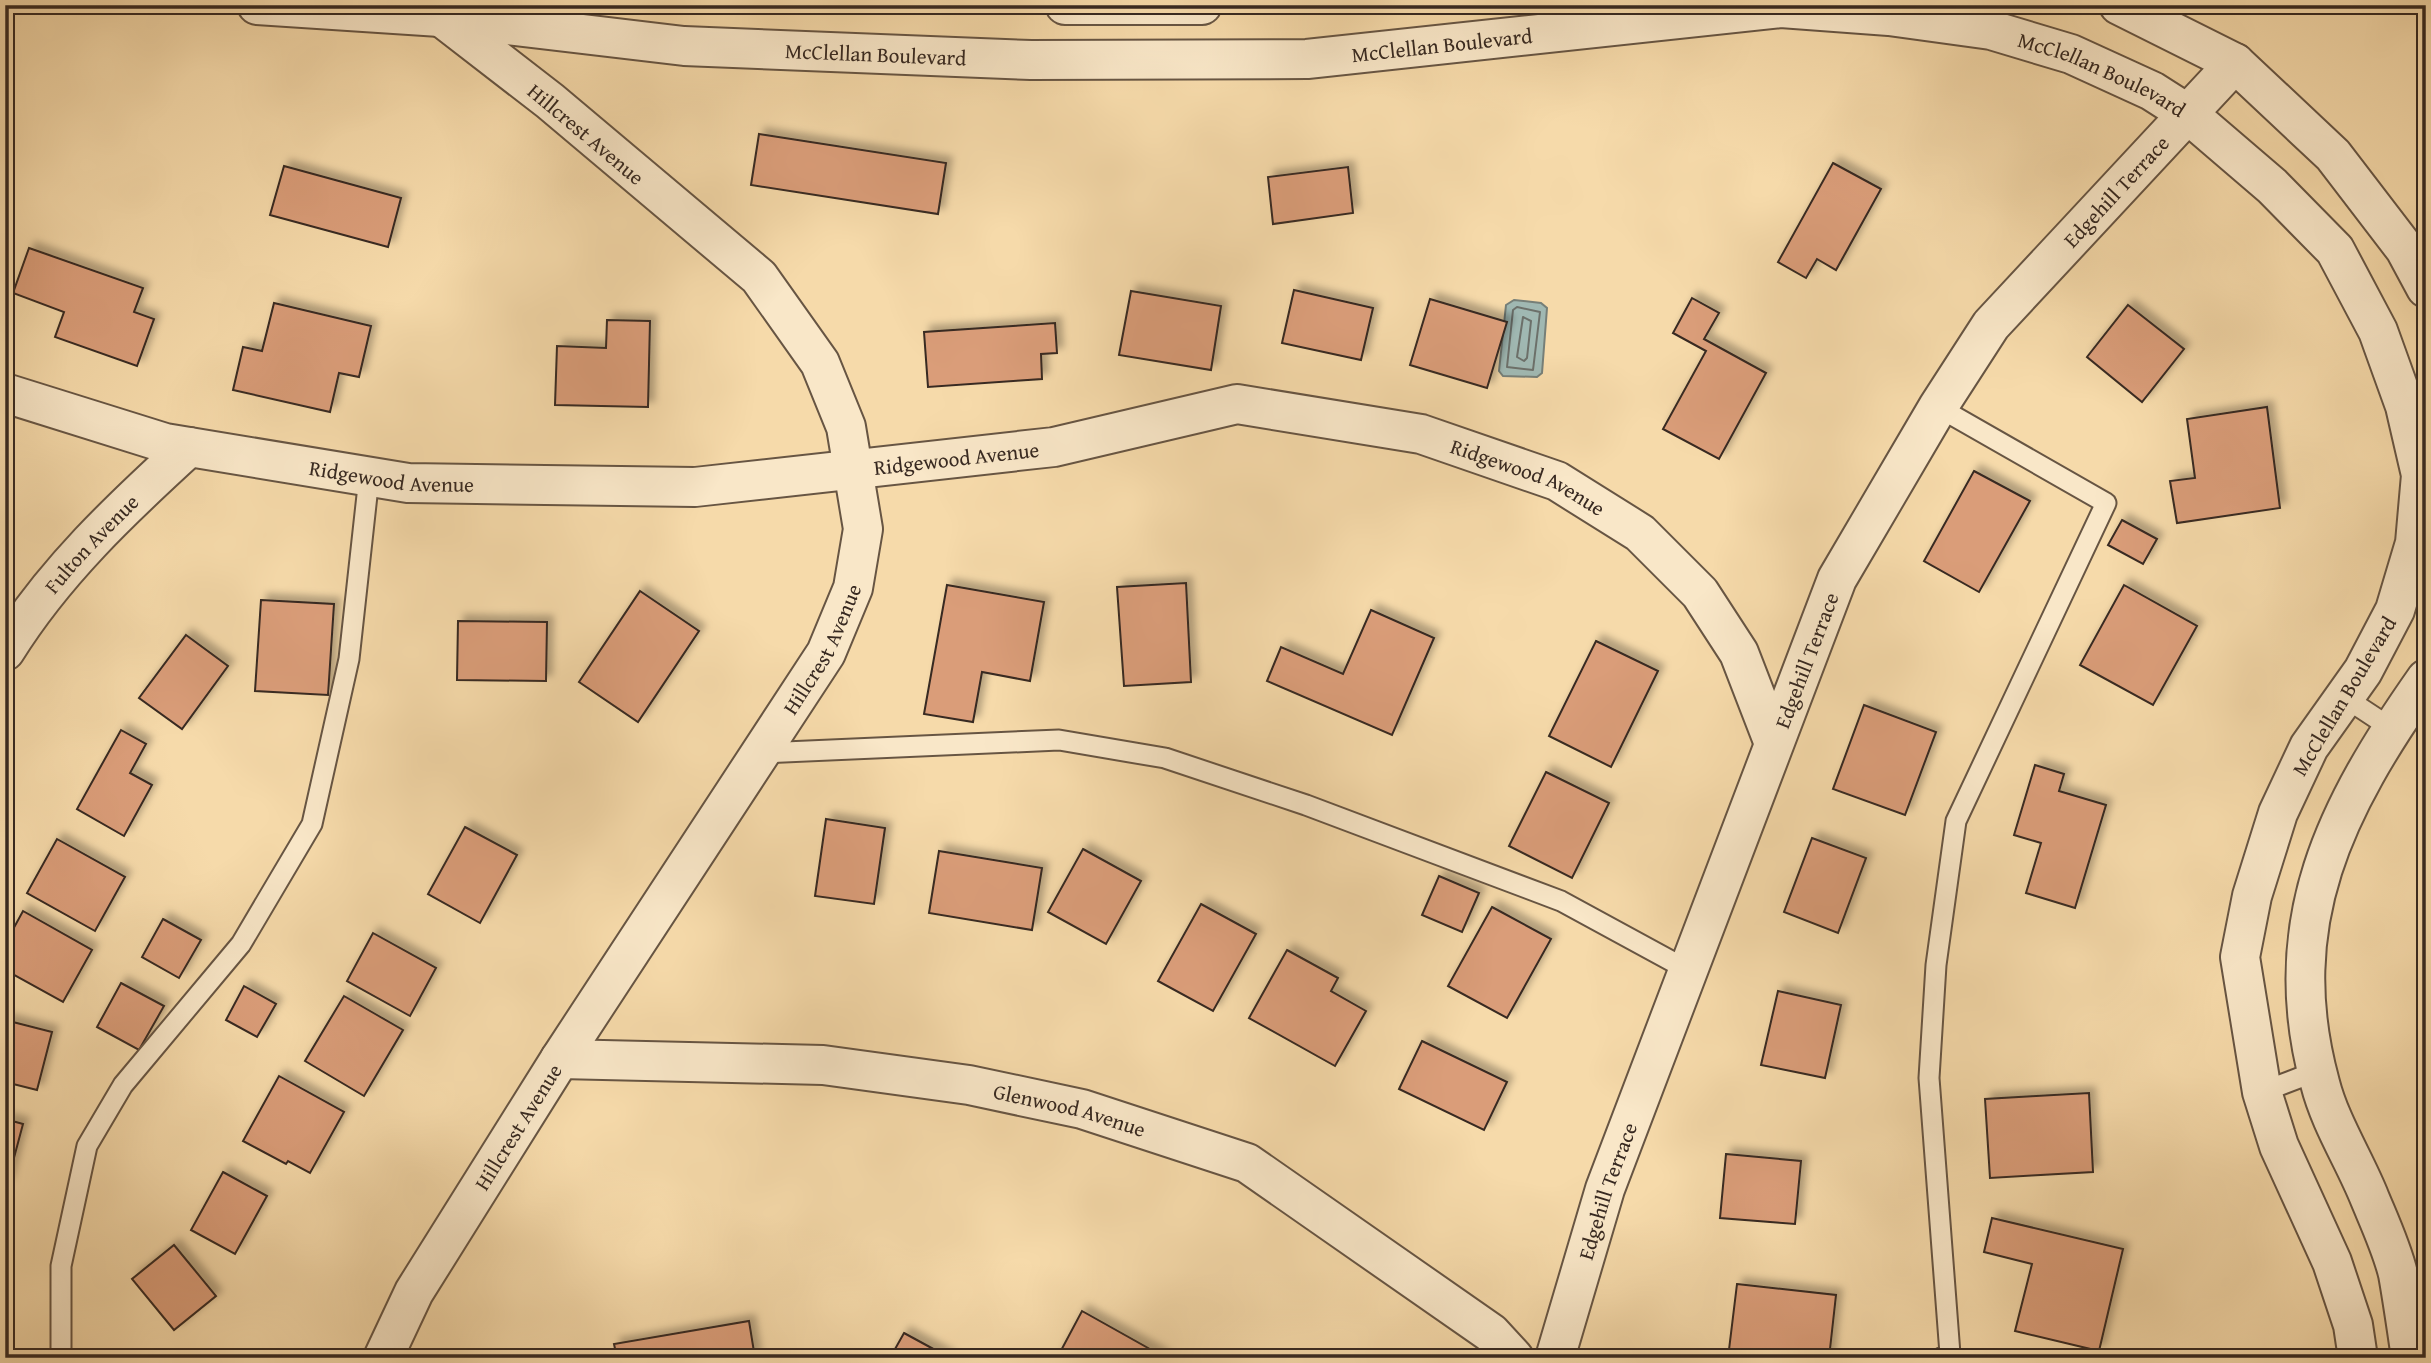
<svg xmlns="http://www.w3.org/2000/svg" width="2431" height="1363" viewBox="0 0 2431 1363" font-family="'Gentium Book Plus',serif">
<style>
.water{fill:#a0b8b2;stroke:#767f78;stroke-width:2}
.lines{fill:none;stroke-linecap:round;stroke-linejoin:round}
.shore{stroke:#6c706a;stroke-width:2}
.building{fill:#da9d79;stroke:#372921;stroke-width:2;filter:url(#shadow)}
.service-casing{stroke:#675543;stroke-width:23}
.minor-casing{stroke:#675543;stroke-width:42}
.service{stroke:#f9e7c8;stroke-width:19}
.minor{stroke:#f9e7c8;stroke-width:38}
.labels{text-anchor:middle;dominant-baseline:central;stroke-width:5;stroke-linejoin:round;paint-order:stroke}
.street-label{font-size:21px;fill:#372921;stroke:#f9e7c8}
</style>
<defs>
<filter id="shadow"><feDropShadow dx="6" dy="-6" stdDeviation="3.5" flood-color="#0004"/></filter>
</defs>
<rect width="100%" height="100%" fill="#f6daaa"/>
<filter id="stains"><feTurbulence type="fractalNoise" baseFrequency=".00286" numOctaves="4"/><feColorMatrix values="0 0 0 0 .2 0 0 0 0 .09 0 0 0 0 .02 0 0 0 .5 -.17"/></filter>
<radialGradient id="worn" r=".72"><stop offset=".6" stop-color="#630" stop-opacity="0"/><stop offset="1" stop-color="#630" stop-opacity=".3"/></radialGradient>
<path class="water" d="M1514,300L1541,303L1547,308L1542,373L1537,377L1503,376L1499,371L1506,305Z"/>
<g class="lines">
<g class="shore">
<path d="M1517,307L1540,312L1533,370L1507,367L1513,310Z"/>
<path d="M1523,317L1531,321L1527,358L1524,361L1517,357Z"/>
</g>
</g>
<g class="building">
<path d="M759,134L946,163L938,214L751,185Z"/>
<path d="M1833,163L1881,189L1836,270L1817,259L1806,278L1778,262Z"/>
<path d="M284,166L401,198L388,247L270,215Z"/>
<path d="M1348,167L1353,213L1273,224L1268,177Z"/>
<path d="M29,248L143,288L134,312L154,319L137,366L55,337L64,312L13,293Z"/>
<path d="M1294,290L1373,308L1361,360L1282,343Z"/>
<path d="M1131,291L1221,306L1211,370L1119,355Z"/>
<path d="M1692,298L1719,313L1704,339L1766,373L1719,459L1663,429L1706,351L1673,333Z"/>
<path d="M1430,299L1507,322L1487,388L1410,365Z"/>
<path d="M274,303L371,326L359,377L339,373L330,412L233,390L243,347L262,351Z"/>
<path d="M2128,305L2184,349L2142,402L2087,357Z"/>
<path d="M607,320L650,321L648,407L555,405L557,346L606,348Z"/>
<path d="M1055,323L1057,353L1041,354L1042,379L928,387L924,332Z"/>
<path d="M2267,407L2280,508L2177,523L2170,481L2195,478L2187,419Z"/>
<path d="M1974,471L2030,501L1979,592L1924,561Z"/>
<path d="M2122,520L2157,539L2143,564L2108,545Z"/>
<path d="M1186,583L1191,682L1124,686L1117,587Z"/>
<path d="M947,585L1044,602L1030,681L982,672L973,722L924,714Z"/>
<path d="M2124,585L2197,626L2153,705L2080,665Z"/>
<path d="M640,591L699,631L638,722L579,682Z"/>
<path d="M261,600L334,604L328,695L255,691Z"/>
<path d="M1371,610L1434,638L1392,735L1267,681L1281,647L1343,674Z"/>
<path d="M458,621L547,622L546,681L457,680Z"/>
<path d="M186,635L228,666L182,729L139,698Z"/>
<path d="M1596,641L1658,671L1611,767L1549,736Z"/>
<path d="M1864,705L1936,732L1905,815L1833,789Z"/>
<path d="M121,730L146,744L130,773L152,785L124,836L77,809Z"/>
<path d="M2035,765L2064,774L2059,791L2106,805L2075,908L2026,893L2041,843L2014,835Z"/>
<path d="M1546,772L1609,803L1572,878L1509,846Z"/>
<path d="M826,819L885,828L874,904L815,896Z"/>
<path d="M465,827L517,855L480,923L428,894Z"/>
<path d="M1812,838L1866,858L1838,933L1784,912Z"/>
<path d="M57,839L125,877L95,931L27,893Z"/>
<path d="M1083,849L1141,881L1106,944L1048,912Z"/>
<path d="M939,851L1042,868L1032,930L929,913Z"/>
<path d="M1439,876L1479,893L1462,932L1422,915Z"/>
<path d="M1201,904L1256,934L1213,1011L1158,981Z"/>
<path d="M1492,907L1551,939L1507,1018L1448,986Z"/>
<path d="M23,911L92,950L63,1002L5,970V944Z"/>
<path d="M163,919L201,940L179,978L142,957Z"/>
<path d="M373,933L436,968L410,1016L347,981Z"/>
<path d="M1287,950L1338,978L1331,991L1366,1011L1335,1066L1249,1018Z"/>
<path d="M121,983L164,1006L139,1050L97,1027Z"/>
<path d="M244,986L276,1004L257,1037L226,1020Z"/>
<path d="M1778,991L1841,1005L1825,1078L1761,1065Z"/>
<path d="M344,996L403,1030L364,1096L305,1061Z"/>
<path d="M5,1020L52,1032L37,1090L5,1082Z"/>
<path d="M1422,1041L1507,1082L1484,1130L1399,1089Z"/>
<path d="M279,1076L344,1112L310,1173L288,1161L286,1164L243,1141Z"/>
<path d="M2089,1093L2093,1172L1990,1178L1985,1099Z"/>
<path d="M5,1119L23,1124L7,1184H5Z"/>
<path d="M1726,1154L1801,1161L1795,1224L1720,1218Z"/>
<path d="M223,1172L267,1196L235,1254L191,1230Z"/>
<path d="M1992,1218L2123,1249L2099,1351L2015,1331L2032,1264L1984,1252Z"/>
<path d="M174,1245L216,1296L174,1330L132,1279Z"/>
<path d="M1737,1284L1836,1295L1829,1358H1728Z"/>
<path d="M1082,1311L1164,1357L1163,1358H1057Z"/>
<path d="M749,1321L755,1358H617L614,1344Z"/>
<path d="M904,1333L950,1358H890Z"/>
</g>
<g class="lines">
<defs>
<g id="service">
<path d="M1938,407L2106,503L1956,821L1936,965L1929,1078L1950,1354L1941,1358"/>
<path d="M2344,697L2391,728"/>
<path d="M761,753L1059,740L1165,758L1306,805L1561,901L1686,969"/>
<path d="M2262,1092L2317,1071"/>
<path d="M61,1358V1266L87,1146L123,1085L241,944L312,824L349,659L369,477"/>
</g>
<g id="minor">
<path id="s1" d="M257,5L440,17L684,46L1031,60L1307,59L1781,8L1889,16L1991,30L2071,54L2152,91L2188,114L2272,186L2335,250L2378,331L2405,406L2421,475L2415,543L2395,610L2363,671L2309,747L2278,813L2252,896L2240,957L2262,1092L2279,1146L2332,1262L2353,1325L2358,1358"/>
<path d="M1065,5H1202"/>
<path d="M2119,5L2235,63L2333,155L2405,249L2426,288"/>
<path id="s2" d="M5,393L165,443L408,483L695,487L1054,447L1237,404L1421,434L1557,481L1640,533L1700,593L1739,653L1773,741"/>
<path id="s3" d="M5,651C54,572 121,509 189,447"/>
<path id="s4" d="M560,1059L823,1065L969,1085L1082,1109L1247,1163L1491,1333L1514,1358"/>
<path id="s5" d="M383,1358L414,1292L560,1059L826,653L853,588L863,529L846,427L820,363L759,277L550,101L440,16"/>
<path id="s6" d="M1555,1358L1605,1189L1837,579L1938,407L1991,325L2235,63"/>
<path d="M2411,1358C2407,1330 2403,1302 2398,1274C2392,1249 2380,1223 2370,1199C2355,1161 2330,1123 2320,1083C2276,923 2336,807 2426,679"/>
</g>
</defs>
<use href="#service" class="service-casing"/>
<use href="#minor" class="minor-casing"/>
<use href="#service" class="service"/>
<use href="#minor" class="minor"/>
</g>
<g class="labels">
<g class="street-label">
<text stroke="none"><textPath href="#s1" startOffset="1188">McClellan Boulevard</textPath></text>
<text stroke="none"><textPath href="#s1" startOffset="621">McClellan Boulevard</textPath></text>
<text stroke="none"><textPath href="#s1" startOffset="1860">McClellan Boulevard</textPath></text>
<text transform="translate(586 134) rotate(40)">Hillcrest Avenue</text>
<text stroke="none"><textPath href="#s6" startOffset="1309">Edgehill Terrace</textPath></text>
<text stroke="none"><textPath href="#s2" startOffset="964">Ridgewood Avenue</textPath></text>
<text stroke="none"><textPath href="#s2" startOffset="397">Ridgewood Avenue</textPath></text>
<text stroke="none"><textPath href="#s2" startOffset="1552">Ridgewood Avenue</textPath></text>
<text stroke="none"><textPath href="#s3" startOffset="138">Fulton Avenue</textPath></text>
<text stroke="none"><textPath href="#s5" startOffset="835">Hillcrest Avenue</textPath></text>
<text stroke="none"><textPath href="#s6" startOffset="742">Edgehill Terrace</textPath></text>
<text transform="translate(2344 696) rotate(-59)">McClellan Boulevard</text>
<text stroke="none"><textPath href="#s4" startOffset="514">Glenwood Avenue</textPath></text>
<text stroke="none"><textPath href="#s5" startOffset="268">Hillcrest Avenue</textPath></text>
<text stroke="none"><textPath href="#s6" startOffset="175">Edgehill Terrace</textPath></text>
</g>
</g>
<rect width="2431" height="1363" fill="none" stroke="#f6daaa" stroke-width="28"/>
<rect x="7" y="7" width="2417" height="1349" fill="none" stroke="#372921" stroke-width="3.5"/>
<rect x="14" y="14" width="2403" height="1335" fill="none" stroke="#372921" stroke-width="2"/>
<rect width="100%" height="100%" filter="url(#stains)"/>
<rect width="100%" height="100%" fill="url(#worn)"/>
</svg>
